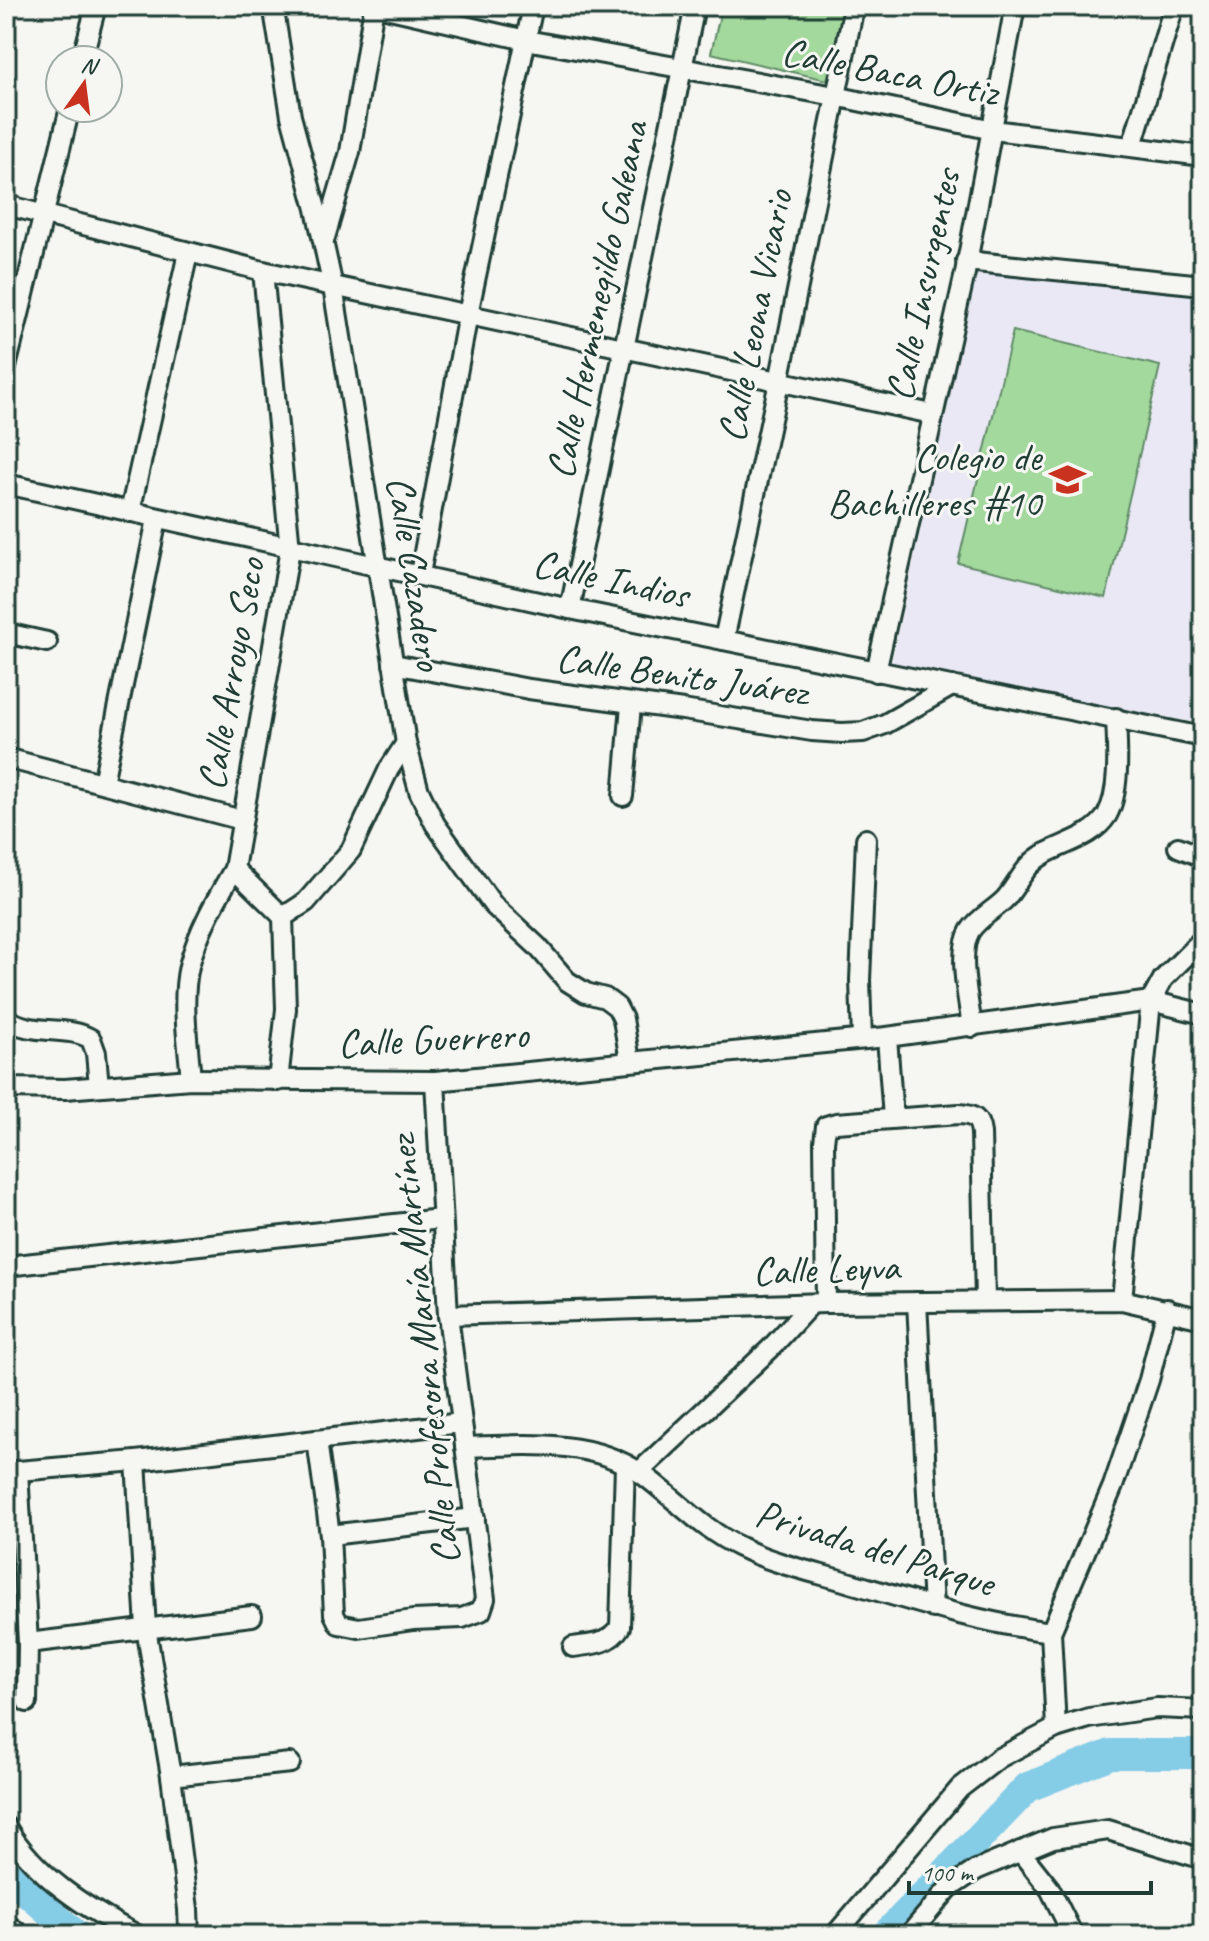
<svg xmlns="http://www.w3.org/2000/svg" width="1209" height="1941" viewBox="0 0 1209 1941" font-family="Caveat,sans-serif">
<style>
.built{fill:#eae8f5}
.green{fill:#a3d99d;stroke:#618b68;stroke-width:2}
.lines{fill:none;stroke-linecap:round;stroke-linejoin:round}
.river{stroke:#85cce7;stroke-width:30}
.minor-casing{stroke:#1f3d34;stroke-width:24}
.minor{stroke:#f6f6f2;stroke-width:18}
.labels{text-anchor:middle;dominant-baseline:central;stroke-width:6;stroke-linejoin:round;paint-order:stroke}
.street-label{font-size:40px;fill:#1f3d34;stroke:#f6f6f2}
.poi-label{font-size:40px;fill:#1f3d34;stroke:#f6f6f2;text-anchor:end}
</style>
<rect width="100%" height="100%" fill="#f6f6f2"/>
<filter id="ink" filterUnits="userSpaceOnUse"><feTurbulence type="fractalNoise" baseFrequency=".0125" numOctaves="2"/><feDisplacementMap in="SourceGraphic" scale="16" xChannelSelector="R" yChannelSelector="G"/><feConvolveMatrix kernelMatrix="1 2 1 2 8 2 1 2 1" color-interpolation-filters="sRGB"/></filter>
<g filter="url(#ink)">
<path class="built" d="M977,272L1203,295V724L891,664Z"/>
<g class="green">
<path d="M722,6H844L827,80L711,53Z"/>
<path d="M1013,331L1160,366L1106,598L958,563Z"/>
</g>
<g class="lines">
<g class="river">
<path d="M6,1873L76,1935"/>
<path d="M886,1935L1028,1787L1111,1754H1203"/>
</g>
<defs>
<g id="minor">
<path d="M275,6V17L291,116L316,209L333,287L406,743L419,791L435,824L493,905L538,947L567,981L586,993L605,998L617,1007L623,1019L630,1061"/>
<path d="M377,6L526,40L835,96L993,130L1203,156"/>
<path d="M82,60L96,6"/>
<path d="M1132,146L1174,6"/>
<path d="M6,205L263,271L932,414"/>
<path d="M324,241L350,152L374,6"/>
<path d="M966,261L1203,285"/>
<path d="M6,367L70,108"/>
<path d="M6,484L570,609L1203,737"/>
<path d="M130,512L188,253"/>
<path d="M420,574L468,314L533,6"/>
<path d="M570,609L695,6"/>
<path d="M6,633L47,642"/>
<path d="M724,640L779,382L854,6"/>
<path d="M393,664L529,689L683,710L812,731L842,733L863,732L885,724L952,686"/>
<path d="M876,672L965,273L1015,6"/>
<path d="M6,758L242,820"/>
<path d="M103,783L157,519"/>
<path d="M623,796L631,705"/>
<path d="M1178,847L1203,857"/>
<path d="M234,869L283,917"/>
<path d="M6,1018C31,1037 66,1024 91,1039L96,1053L99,1086"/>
<path d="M972,1027C969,1002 957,953 970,931C979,917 995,910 1006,898C1020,881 1025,864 1046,853C1067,842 1094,836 1107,815C1121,790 1117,745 1116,718"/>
<path d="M887,1037L893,1118"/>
<path d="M862,1039L860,980L866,839"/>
<path d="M191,1079C188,1044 181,1001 189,966C198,931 216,900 234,869L290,549L263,271"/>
<path d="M278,1081L286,1009L283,917L306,902L351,850L389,769L406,743"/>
<path d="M6,1088L65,1089L191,1079L435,1081L887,1037L1151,1001L1203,1014"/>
<path d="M6,1266L441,1219"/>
<path d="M1122,1300L1151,1001L1163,979L1203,939"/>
<path d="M917,1302L933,1608"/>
<path d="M826,1303L824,1142L826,1126L836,1123L959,1114C974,1115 979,1118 981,1133L985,1300"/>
<path d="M448,1315L826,1303L1122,1300L1203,1319"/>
<path d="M317,1440L330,1535L334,1614L339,1624L359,1628L413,1620L462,1618L481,1611L485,1599L448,1315L435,1081"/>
<path d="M465,1447C526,1445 590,1438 642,1474C675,1498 703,1530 740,1547C772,1563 809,1571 844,1581C912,1601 980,1623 1051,1632"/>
<path d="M136,1461L146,1628L171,1776L188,1909L189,1935"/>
<path d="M18,1471L28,1643L27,1702"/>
<path d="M6,1472L136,1461L461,1423"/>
<path d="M639,1472L770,1349L810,1305"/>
<path d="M330,1535L475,1518"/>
<path d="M28,1643L252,1616"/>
<path d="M573,1647C591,1644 609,1645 620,1627L625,1465"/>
<path d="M1056,1728L1051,1632L1113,1486L1149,1380L1167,1309"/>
<path d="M171,1776L290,1763"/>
<path d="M6,1827C36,1877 86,1908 137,1935"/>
<path d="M1020,1851L1050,1889L1073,1935"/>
<path d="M6,1924L21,1935"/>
<path d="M835,1935L960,1788L999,1758L1056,1728L1089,1718L1157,1708L1203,1710"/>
<path d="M909,1935L949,1888L976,1870L1053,1838L1108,1830L1203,1859"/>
</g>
</defs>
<use href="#minor" class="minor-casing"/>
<use href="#minor" class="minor"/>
</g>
</g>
<defs>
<symbol id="university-bare" viewBox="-9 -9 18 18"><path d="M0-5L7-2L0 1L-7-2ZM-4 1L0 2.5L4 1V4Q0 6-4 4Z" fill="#c8321e" stroke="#f6f6f2" stroke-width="2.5" paint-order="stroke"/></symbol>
</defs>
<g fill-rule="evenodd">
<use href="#university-bare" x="1042" y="454" width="51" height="51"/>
</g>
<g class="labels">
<g class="street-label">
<text transform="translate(890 72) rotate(11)">Calle Baca Ortiz</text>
<text transform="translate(923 285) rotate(-78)">Calle Insurgentes</text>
<text transform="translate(597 300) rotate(-78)">Calle Hermenegildo Galeana</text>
<text transform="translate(755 316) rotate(-79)">Calle Leona Vicario</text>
<text transform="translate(415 573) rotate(81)">Calle Cazadero</text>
<text transform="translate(611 579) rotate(12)">Calle Indios</text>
<text transform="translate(231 674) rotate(-80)">Calle Arroyo Seco</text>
<text transform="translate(682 675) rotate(8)">Calle Benito Juárez</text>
<text transform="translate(433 1039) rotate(-3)">Calle Guerrero</text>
<text transform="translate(826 1269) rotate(-2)">Calle Leyva</text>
<text transform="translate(424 1350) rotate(-96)">Calle Profesora María Martínez</text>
<text transform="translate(875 1548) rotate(17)">Privada del Parque</text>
</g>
<g class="poi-label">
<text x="1041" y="457">Colegio de<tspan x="1041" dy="46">Bachilleres #10</tspan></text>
</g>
</g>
<rect width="1209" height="1941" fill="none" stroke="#f6f6f2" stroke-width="32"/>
<rect x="16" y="16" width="1177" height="1909" fill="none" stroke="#1f3d34" stroke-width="3" filter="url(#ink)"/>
<g transform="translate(84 84) rotate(14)"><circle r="38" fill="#f6f6f2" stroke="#a0aca6" stroke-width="2"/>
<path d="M0-6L14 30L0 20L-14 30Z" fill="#c8321e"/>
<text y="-12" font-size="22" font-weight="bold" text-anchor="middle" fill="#1f3d34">N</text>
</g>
<path d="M909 1881v12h242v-12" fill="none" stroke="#1f3d34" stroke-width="4"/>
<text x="921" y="1881" font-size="24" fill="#1f3d34" stroke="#f6f6f2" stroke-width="6" paint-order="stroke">100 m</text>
</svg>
